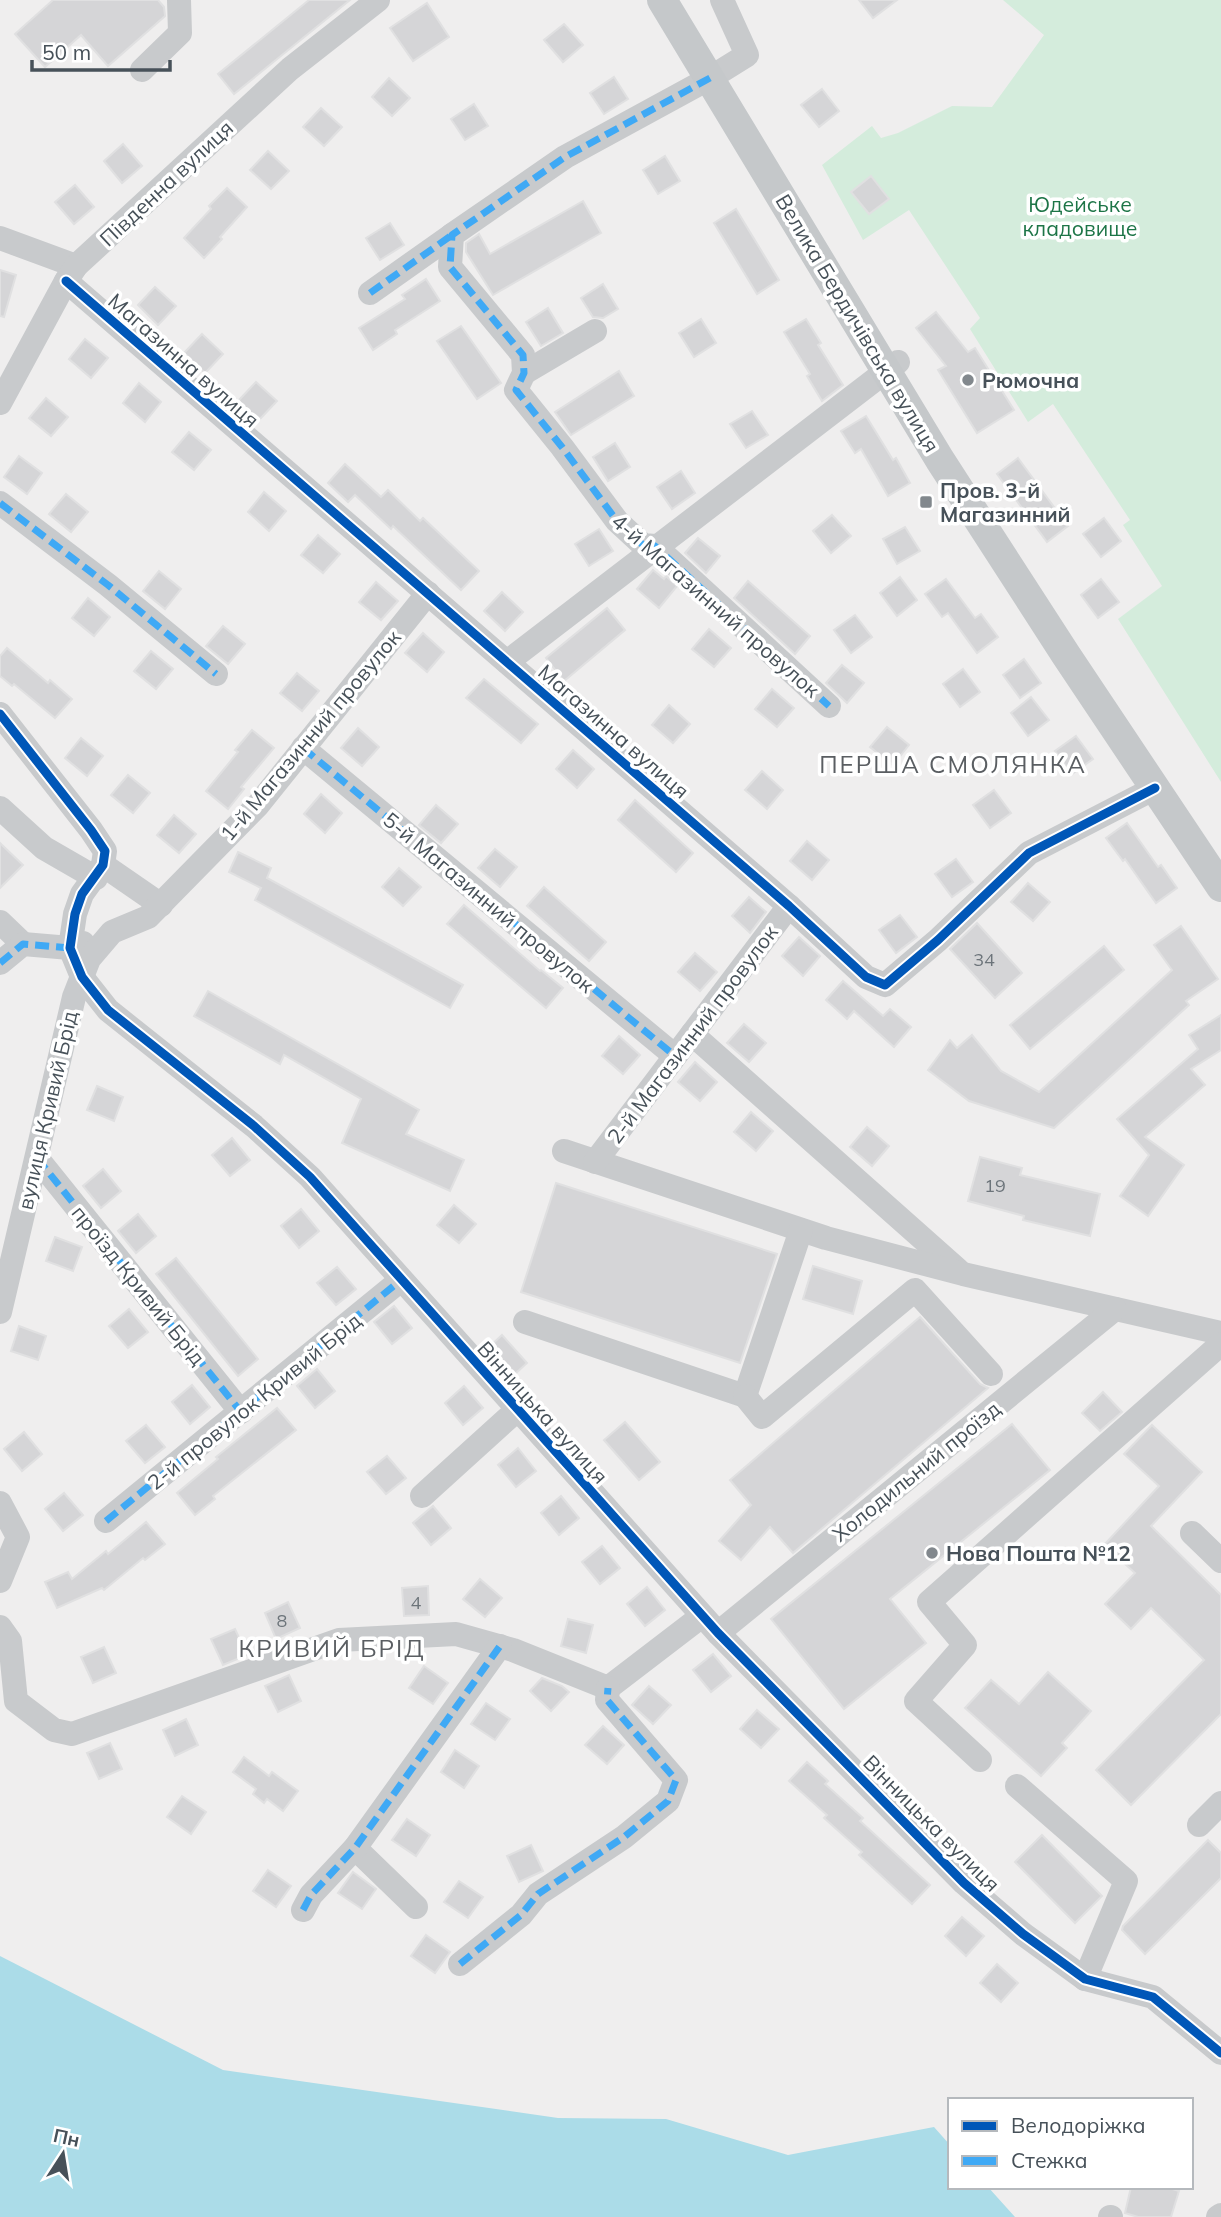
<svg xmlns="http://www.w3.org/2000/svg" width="1221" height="2217" viewBox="0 0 1221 2217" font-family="Mulish,sans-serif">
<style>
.green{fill:#d4ecdc}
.water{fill:#abdce8}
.building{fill:#d5d5d7;stroke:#e0e0e1;stroke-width:2}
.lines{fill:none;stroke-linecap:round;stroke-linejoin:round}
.minor{stroke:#c8cacc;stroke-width:24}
.major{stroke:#c5c8ca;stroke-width:30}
.quiet{stroke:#3fa9f5;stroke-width:7;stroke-dasharray:14 7;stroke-linecap:butt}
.cycleway-casing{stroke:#fff;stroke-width:13}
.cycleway{stroke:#0057b8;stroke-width:9}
.poi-dot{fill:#82888d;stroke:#fff;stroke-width:2.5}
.labels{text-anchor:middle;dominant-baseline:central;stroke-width:7;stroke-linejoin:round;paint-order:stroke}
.number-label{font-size:18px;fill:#6c747a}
.street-label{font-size:21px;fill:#475159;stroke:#fff}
.park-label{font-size:21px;fill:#1d7547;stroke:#fff}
.poi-label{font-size:21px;font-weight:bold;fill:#475159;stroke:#fff;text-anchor:start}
.quarter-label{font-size:24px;letter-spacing:2px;fill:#5a5e62;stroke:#fff}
</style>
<rect width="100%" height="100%" fill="#efeeee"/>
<path class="green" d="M1003,0H1221V782L1118,619L1162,586L1123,525L1130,520L1053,404L1028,422L970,329L980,318L909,210L863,240L822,165L872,126L881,138L898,133L952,106L992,107L1044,35Z"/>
<path class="water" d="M0,1956L223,2070L558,2118L666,2119L788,2155L934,2127L950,2145V2187H988L1015,2217H0Z"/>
<g class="building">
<path d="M53,0H158L164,7L165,16L108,66L81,35L45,67L15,34Z"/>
<path d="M309,0H350L234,94L218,74Z"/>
<path d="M859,0H897L873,18Z"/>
<path d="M427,3L449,37L413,61L390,28Z"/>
<path d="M564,24L583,45L563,62L544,40Z"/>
<path d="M614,77L628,99L604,114L590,93Z"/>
<path d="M389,78L410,98L392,116L372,97Z"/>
<path d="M822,89L839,111L819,127L801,105Z"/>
<path d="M474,104L488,126L465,140L451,119Z"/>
<path d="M321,108L342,127L324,146L303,127Z"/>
<path d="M123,144L142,166L122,183L104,161Z"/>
<path d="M268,151L289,171L271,189L250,170Z"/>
<path d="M665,156L680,181L658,194L643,170Z"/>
<path d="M871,176L889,199L869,214L851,192Z"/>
<path d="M75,185L94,207L74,224L55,202Z"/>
<path d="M227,188L247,207L220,237L222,239L204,258L184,238L211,209L209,206Z"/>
<path d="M583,201L601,233L493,295L466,252V243L479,234L490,254Z"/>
<path d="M736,209L779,280L757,294L714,223Z"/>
<path d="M390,223L404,245L380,260L366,238Z"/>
<path d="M0,270L16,275L4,317L0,316Z"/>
<path d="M426,279L440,301L395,330L397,334L373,350L359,328L405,299L402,295Z"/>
<path d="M603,284L618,309L603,318L593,317L581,298Z"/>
<path d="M155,287L176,306L158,325L138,305Z"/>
<path d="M548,308L563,333L541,346L526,322Z"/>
<path d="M936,312L968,352L975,348L1014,410L977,433L938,370L946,366L916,328Z"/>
<path d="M701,319L716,343L694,357L679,333Z"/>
<path d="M806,319L821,343L818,345L843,385L822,401L807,376L810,374L784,332Z"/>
<path d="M461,326L501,383L477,399L437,341Z"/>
<path d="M202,334L223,354L205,373L184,353Z"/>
<path d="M85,339L108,358L91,378L69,359Z"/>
<path d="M619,371L634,396L571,435L555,412Z"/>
<path d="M256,382L277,401L259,420L238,401Z"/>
<path d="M139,383L161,402L145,422L123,403Z"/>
<path d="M46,398L68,417L51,436L29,418Z"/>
<path d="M752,411L768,435L746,448L730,424Z"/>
<path d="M866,416L893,460L896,458L910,483L888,496L861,449L855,453L841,431Z"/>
<path d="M189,432L211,450L194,470L172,452Z"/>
<path d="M615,443L630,467L608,481L593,457Z"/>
<path d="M19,456L42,473L27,494L4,477Z"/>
<path d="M1018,458L1068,526L1047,542L997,474Z"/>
<path d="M345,464L381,497L388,490L420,521L423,518L479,571L461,590L393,526L391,529L355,495L348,502L328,483Z"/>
<path d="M681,471L695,493L672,509L657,487Z"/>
<path d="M264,492L286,511L269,531L248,512Z"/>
<path d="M66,494L88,512L71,532L49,514Z"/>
<path d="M832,515L851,536L831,553L813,531Z"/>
<path d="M1104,518L1121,541L1101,557L1083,534Z"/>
<path d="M905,527L920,551L897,564L883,539Z"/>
<path d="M599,529L613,551L589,566L575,544Z"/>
<path d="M318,535L340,554L323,573L301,555Z"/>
<path d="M698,538L720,556L706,573L685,553Z"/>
<path d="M653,570L664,579L666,576L677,586L659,608L637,589Z"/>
<path d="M159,571L181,589L165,609L143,591Z"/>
<path d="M900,577L917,600L897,616L880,593Z"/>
<path d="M946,579L975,618L981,614L998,637L977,653L948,613L942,617L925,594Z"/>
<path d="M1101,579L1119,602L1098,618L1081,595Z"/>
<path d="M748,581L810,636L795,654L734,598Z"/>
<path d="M376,582L398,601L381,620L359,602Z"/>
<path d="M502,592L523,612L505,631L484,611Z"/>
<path d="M88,598L110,617L94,636L72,618Z"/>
<path d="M607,608L625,630L564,681L546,658Z"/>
<path d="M855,615L872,637L851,653L834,630Z"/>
<path d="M223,626L245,644L228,664L206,646Z"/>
<path d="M709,629L731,648L714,667L692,649Z"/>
<path d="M423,633L444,652L427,672L405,653Z"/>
<path d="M7,648L48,683L50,680L72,699L55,718L14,684L12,686L0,676V656Z"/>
<path d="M151,651L173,669L156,689L134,671Z"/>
<path d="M1024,659L1041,683L1020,698L1003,675Z"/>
<path d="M842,665L864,683L847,703L826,683Z"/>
<path d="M963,669L980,692L960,707L943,684Z"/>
<path d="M297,673L319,691L302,711L280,693Z"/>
<path d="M484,679L538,724L521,743L466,698Z"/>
<path d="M772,689L794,708L777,727L755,709Z"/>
<path d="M1031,697L1049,720L1028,736L1011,713Z"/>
<path d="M669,705L690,724L673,743L652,725Z"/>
<path d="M887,727L909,745L893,765L870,747Z"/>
<path d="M358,728L379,747L362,766L341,748Z"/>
<path d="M252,730L274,748L241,787L244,789L228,809L206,791L238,752L235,750Z"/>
<path d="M1076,736L1093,759L1072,774L1055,751Z"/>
<path d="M81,738L103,756L87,776L65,758Z"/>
<path d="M573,750L594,769L577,788L556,769Z"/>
<path d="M762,771L783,790L767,809L745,790Z"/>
<path d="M128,775L150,793L133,813L111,795Z"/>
<path d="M994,790L1011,813L990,828L973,805Z"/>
<path d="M321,794L342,813L325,833L304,814Z"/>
<path d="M635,800L693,853L676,872L618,820Z"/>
<path d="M436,805L458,824L441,843L419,825Z"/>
<path d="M174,815L196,834L179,853L157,835Z"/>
<path d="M1127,823L1158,867L1161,865L1177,888L1156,903L1125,859L1123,861L1106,838Z"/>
<path d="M807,841L829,860L812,880L790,861Z"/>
<path d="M0,843L23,865L0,888Z"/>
<path d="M495,849L517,867L500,887L478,868Z"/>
<path d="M238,852L271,868L267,878L463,985L450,1008L255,900L261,888L229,872Z"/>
<path d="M956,859L973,882L952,897L935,874Z"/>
<path d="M399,868L421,887L403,906L382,887Z"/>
<path d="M1028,883L1050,902L1033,921L1011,902Z"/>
<path d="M544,887L606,942L589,961L527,906Z"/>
<path d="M749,897L766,912L750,933L732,916Z"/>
<path d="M464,905L540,971L541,970L563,988L546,1008L447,924Z"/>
<path d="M900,915L917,937L896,953L879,930Z"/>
<path d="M977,923L1022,973L995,998L950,949Z"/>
<path d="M1181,926L1218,979L1186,1001L1189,1005L1054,1128L969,1101L928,1070L950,1040L957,1048L972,1035L1001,1071L1039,1092L1172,970L1154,945Z"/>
<path d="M799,937L820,956L803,976L782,956Z"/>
<path d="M1104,946L1124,970L1030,1049L1010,1025Z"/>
<path d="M695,953L717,972L700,991L678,972Z"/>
<path d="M843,981L883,1016L890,1009L911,1027L894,1047L854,1011L847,1019L826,1000Z"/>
<path d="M208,991L419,1110L406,1134L464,1160L450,1191L342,1143L361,1099L284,1055L280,1064L194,1016Z"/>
<path d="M1221,1015V1050L1191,1069L1205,1085L1145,1137L1184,1165L1148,1216L1120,1196L1149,1155L1117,1119L1198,1049L1189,1035Z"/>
<path d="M744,1024L766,1043L749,1062L727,1043Z"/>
<path d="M619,1036L640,1055L623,1074L602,1056Z"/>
<path d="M695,1062L717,1082L700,1101L678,1082Z"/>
<path d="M97,1086L123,1097L114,1121L87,1110Z"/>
<path d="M751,1112L773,1131L756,1151L734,1132Z"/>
<path d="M867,1127L889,1146L872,1166L850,1147Z"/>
<path d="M232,1138L250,1160L230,1176L212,1155Z"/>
<path d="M980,1157L1022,1168L1020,1175L1100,1194L1090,1236L1023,1220L1024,1216L968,1201Z"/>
<path d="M103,1169L121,1191L101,1208L83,1186Z"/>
<path d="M556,1183L777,1254L740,1363L521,1292Z"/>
<path d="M454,1205L476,1224L459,1243L437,1225Z"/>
<path d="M301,1209L319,1231L299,1248L281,1226Z"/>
<path d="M138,1214L156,1236L136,1253L118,1231Z"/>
<path d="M55,1237L82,1247L73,1271L46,1261Z"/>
<path d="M176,1258L258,1359L238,1376L156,1274Z"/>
<path d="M813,1266L862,1281L853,1314L803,1299Z"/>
<path d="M337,1267L356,1289L336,1305L317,1283Z"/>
<path d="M394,1306L412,1328L392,1344L374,1322Z"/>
<path d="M129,1309L148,1332L128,1348L109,1326Z"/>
<path d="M920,1317L980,1384L988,1388L793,1553L770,1527L741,1560L719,1541L751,1505L730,1480Z"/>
<path d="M19,1326L46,1336L38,1360L11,1351Z"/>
<path d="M502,1335L527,1363L515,1374L489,1347Z"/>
<path d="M317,1369L335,1391L315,1408L297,1386Z"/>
<path d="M192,1385L210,1407L190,1424L172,1402Z"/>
<path d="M464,1386L483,1408L463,1425L445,1403Z"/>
<path d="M1103,1392L1122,1412L1100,1431L1082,1413Z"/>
<path d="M277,1408L296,1430L213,1496L215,1499L195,1515L177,1493L218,1459L216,1457Z"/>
<path d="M625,1422L660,1462L639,1480L604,1440Z"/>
<path d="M1012,1424L1050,1470L890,1599L926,1643L844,1709L771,1619Z"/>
<path d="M146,1425L165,1447L145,1463L126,1441Z"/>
<path d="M1152,1425L1202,1472L1151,1526L1221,1595V1714L1131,1805L1096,1770L1204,1660L1151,1608L1131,1629L1105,1604L1135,1573L1104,1545L1159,1486L1124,1454Z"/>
<path d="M24,1432L42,1454L22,1471L4,1449Z"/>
<path d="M518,1448L536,1471L516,1487L498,1465Z"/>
<path d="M387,1456L406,1478L386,1494L367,1472Z"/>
<path d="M64,1493L83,1515L63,1531L45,1509Z"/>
<path d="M561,1496L579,1518L559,1535L541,1513Z"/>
<path d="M433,1506L451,1528L431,1545L413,1523Z"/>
<path d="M146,1522L165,1544L145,1560L143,1558L104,1590L102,1588L57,1608L45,1582L68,1572L72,1579L106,1551L108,1554Z"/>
<path d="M602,1546L620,1568L600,1584L582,1562Z"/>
<path d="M480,1579L502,1598L485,1617L463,1599Z"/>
<path d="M428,1586L429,1615L404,1616L402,1588Z"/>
<path d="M647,1587L665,1610L645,1626L627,1604Z"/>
<path d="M288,1602L300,1628L276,1639L265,1613Z"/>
<path d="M568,1619L593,1625L586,1653L561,1646Z"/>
<path d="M235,1629L247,1655L223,1665L211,1639Z"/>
<path d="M104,1647L116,1673L93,1683L81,1657Z"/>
<path d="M713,1654L731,1676L711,1692L693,1670Z"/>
<path d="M424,1666L448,1683L433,1704L409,1688Z"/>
<path d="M1048,1672L1091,1711L1062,1743L1067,1748L1041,1776L965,1708L991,1680L1019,1704Z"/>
<path d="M289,1675L301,1701L278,1712L265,1686Z"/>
<path d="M542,1678L562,1686L569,1692L551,1711L530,1691Z"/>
<path d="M649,1686L671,1705L653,1724L632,1705Z"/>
<path d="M486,1703L510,1719L495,1740L471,1724Z"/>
<path d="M757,1710L779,1729L761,1748L740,1729Z"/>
<path d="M186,1719L198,1745L175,1756L163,1730Z"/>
<path d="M603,1726L624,1745L607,1764L585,1745Z"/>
<path d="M110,1743L122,1769L99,1779L87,1753Z"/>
<path d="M455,1750L479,1766L464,1788L441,1772Z"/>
<path d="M244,1757L269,1776L272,1772L298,1791L283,1811L267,1799L264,1803L253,1794L256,1789L233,1772Z"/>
<path d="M807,1762L828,1781L825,1784L863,1818L860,1821L930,1885L912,1904L859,1855L862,1852L824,1818L827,1815L789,1781Z"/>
<path d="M182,1796L206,1812L191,1834L167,1817Z"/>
<path d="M407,1819L430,1835L416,1856L392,1840Z"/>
<path d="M1042,1835L1102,1896L1075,1923L1015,1862Z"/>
<path d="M1208,1840L1221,1853V1878L1145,1954L1122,1930L1123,1926Z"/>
<path d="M531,1845L543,1871L519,1882L507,1856Z"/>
<path d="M268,1870L291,1886L276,1907L253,1891Z"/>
<path d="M353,1872L376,1889L362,1909L338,1893Z"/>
<path d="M459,1881L483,1897L468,1918L444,1902Z"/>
<path d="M962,1917L984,1936L966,1956L945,1936Z"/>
<path d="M426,1935L450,1952L435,1973L411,1956Z"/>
<path d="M997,1964L1018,1983L1001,2002L980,1983Z"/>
<path d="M1131,2187H1166L1179,2191L1171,2217H1138L1125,2213Z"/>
</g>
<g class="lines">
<g class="minor">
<path d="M722,0L747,55L710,78L565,157L452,235L450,267L523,355L524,373L516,390L562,447L617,521L643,545L655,546L829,706"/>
<path d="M142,70L180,33L179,0"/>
<path d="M0,238L76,266"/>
<path d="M66,281L789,906L866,977L885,985L938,940L1029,853L1155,788"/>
<path d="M370,293L452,235"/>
<path d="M524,373L595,331"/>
<path d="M0,403L66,281L76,266L290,69L378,0"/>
<path d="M0,503L108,585L216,674"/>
<path d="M507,662L898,362"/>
<path d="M0,714L91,830L105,851L103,865L82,894L75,914L70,948L82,977L108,1010L254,1126L310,1177L718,1633L964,1883L1023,1934L1085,1979L1153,1997L1221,2053"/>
<path d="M303,748L675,1056"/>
<path d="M0,808L44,848L96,878"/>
<path d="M103,865L161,905"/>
<path d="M0,922L23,944"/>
<path d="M0,963L23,944L70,948L83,943"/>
<path d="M692,1034L958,1270"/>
<path d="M564,1151L826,1238L963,1274L1221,1333"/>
<path d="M37,1158L241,1412"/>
<path d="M595,1162L789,906"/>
<path d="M0,1312L74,997L89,959L112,932L148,917L258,805L428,593"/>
<path d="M525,1322L745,1396L801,1230"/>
<path d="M745,1396L762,1417L915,1290L991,1374"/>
<path d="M422,1496L517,1410"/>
<path d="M0,1503L18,1537L0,1581"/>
<path d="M106,1521L401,1280"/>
<path d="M1192,1533L1221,1561"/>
<path d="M0,1627L10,1641L16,1701L54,1730L72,1734L339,1640L456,1634L513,1650L608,1688L702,1616"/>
<path d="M718,1633L1115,1309"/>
<path d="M980,1760L916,1701L965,1645L929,1602L1221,1344"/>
<path d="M1017,1786L1126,1881L1085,1979"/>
<path d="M1199,1825L1221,1803"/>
<path d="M355,1848L416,1907"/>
<path d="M303,1910L311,1895L355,1848L500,1646"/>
<path d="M460,1964L521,1915L538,1894L624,1837L668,1801L676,1780L607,1700L608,1688"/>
<path d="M1110,2217H1111"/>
<path d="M1218,2217L1221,2215"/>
</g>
<path class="major" d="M662,0L940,460L1066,655L1221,887"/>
<g class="quiet">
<path d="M710,78L565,157L452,235L450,267L523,355L524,373L516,390L562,447L617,521L643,545L655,546L829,706"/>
<path d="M370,293L452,235"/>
<path d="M0,503L108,585L216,674"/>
<path d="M303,748L675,1056"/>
<path d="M0,963L23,944L70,948"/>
<path d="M37,1158L241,1412"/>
<path d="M106,1521L401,1280"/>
<path d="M303,1910L311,1895L355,1848L500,1646"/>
<path d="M460,1964L521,1915L538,1894L624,1837L668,1801L676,1780L607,1700L608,1688"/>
</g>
<defs>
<g id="cycleway">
<path d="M66,281L789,906L866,977L885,985L938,940L1029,853L1155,788"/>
<path d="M0,714L91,830L105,851L103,865L82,894L75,914L70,948L82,977L108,1010L254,1126L310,1177L718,1633L964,1883L1023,1934L1085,1979L1153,1997L1221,2053"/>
</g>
</defs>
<use href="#cycleway" class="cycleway-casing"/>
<use href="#cycleway" class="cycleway"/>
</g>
<g class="poi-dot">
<circle cx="968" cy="380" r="7"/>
<rect x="919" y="495" width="14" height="14" rx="3.5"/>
<circle cx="932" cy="1553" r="7"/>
</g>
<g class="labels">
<g class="number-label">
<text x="984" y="959">34</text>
<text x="995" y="1185">19</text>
<text x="416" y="1602">4</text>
<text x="282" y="1620">8</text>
</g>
<g class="street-label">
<text transform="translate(166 183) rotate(-43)">Південна вулиця</text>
<text transform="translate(858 323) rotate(59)">Велика Бердичівська вулиця</text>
<text transform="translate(184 360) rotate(41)">Магазинна вулиця</text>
<text transform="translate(716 605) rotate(41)">4-й Магазинний провулок</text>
<text transform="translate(614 731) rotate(41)">Магазинна вулиця</text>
<text transform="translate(310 735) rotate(-50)">1-й Магазинний провулок</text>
<text transform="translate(489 902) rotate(40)">5-й Магазинний провулок</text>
<text transform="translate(692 1034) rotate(-53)">2-й Магазинний провулок</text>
<text transform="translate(47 1110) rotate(-77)">вулиця Кривий Брід</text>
<text transform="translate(139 1285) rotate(51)">проїзд Кривий Брід</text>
<text transform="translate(254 1401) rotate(-39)">2-й провулок Кривий Брід</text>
<text transform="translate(543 1412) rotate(48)">Вінницька вулиця</text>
<text transform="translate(916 1471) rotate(-39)">Холодильний проїзд</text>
<text transform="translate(932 1823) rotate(45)">Вінницька вулиця</text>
</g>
<g class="park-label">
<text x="1080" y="204">Юдейське<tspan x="1080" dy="24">кладовище</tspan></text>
</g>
<g class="poi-label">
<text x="982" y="380">Рюмочна</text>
<text x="940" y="490">Пров. 3-й<tspan x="940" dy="24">Магазинний</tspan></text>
<text x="946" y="1553">Нова Пошта №12</text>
</g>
<g class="quarter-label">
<text x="953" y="764">ПЕРША СМОЛЯНКА</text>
<text x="332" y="1648">КРИВИЙ БРІД</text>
</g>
</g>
<rect x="948" y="2098" width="245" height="91" fill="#ffffff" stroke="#b5b9bd" stroke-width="2"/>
<rect x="962" y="2121" width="35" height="10" fill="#0057b8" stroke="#b5b9bd" stroke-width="2"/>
<text x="1011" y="2133" font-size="21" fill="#475159">Велодоріжка</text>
<rect x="962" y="2156" width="35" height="10" fill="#3fa9f5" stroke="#b5b9bd" stroke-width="2"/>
<text x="1011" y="2168" font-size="21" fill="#475159">Стежка</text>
<g transform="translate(63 2154) rotate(12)" stroke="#ffffff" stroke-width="5" paint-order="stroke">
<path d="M0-5L12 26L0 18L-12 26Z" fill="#475159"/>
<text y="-10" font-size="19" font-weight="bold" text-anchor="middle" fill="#475159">Пн</text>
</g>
<path d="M32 60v10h138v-10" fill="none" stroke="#475159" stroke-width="3.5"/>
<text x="42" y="60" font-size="21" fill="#475159" stroke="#ffffff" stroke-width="5" paint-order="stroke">50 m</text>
</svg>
